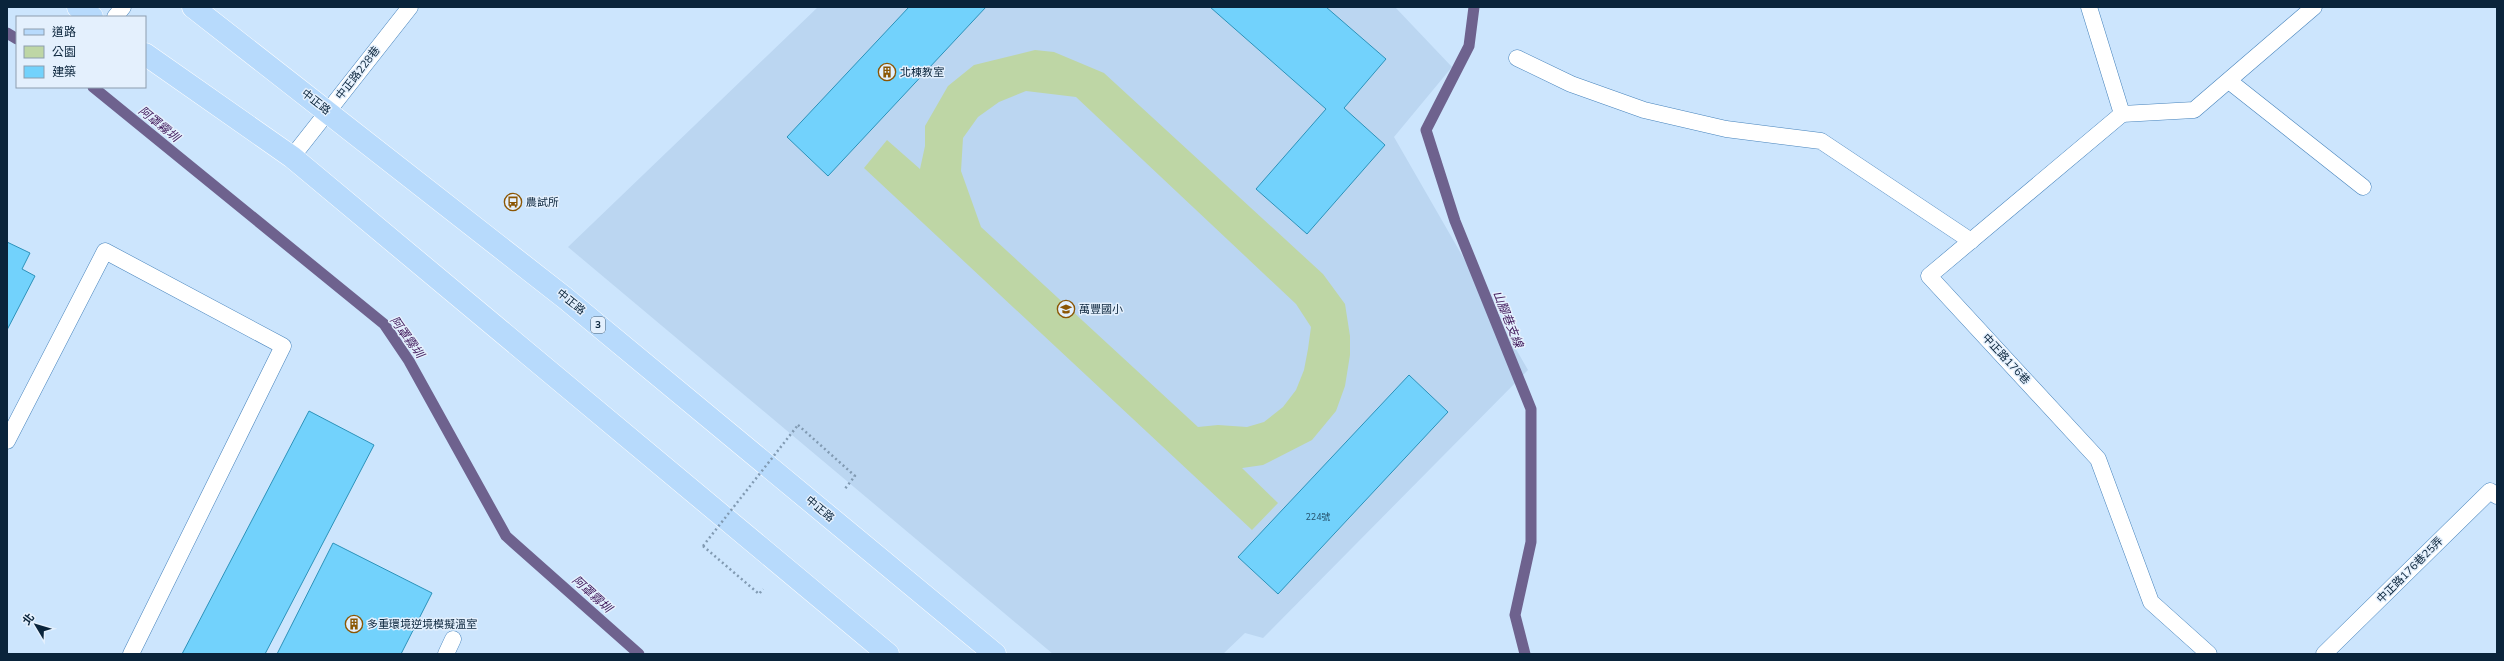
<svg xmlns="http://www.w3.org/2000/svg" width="2504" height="661" viewBox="0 0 2504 661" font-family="'Nunito Sans','Noto Sans TC',sans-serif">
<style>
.built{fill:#bbd6f1}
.green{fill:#bed6a5;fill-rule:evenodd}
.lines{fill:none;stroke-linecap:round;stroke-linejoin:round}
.stream{stroke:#6e628e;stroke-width:11}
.building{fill:#72d2fc;stroke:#2c92ba}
.service-casing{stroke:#4683bc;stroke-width:17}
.primary-casing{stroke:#fff;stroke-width:23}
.path{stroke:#819ab2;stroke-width:2.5;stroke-dasharray:2 3;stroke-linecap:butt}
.service{stroke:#fff;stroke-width:16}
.primary{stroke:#b7dafc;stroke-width:22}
.path-bridge{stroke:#819ab2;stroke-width:2.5;stroke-dasharray:2 3;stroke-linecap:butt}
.labels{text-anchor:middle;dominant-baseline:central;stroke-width:3;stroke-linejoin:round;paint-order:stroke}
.number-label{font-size:9px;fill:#24506b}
.shield{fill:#e4f0fd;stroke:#4b6175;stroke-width:1}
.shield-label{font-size:10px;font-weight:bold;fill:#0a243b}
.poi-label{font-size:11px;fill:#0a243b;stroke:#e4f0fd;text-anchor:start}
.street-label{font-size:11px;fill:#0a243b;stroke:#e4f0fd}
.water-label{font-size:12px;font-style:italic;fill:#41195b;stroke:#e4f0fd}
</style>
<rect width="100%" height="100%" fill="#cce5fd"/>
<path class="built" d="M818,7H1395L1452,67L1394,137L1528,370L1263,638L1245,633L1223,654H1053L568,247Z"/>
<path class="green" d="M1035,50L1054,52L1104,73L1323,274L1345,304L1350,336V355L1345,386L1336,411L1312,440L1263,465L1242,468L1278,503L1252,530L864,168L887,140L920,169L925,146V126L948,86L974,65ZM1026,91L1076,97L1296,304L1311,327L1308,349L1304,370L1296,390L1283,407L1264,422L1247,427L1218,425L1198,427L981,227L961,171L963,138L978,117L999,102Z"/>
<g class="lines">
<g class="stream">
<path d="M1474,7L1469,46L1426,130L1455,221L1531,409V542L1515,615L1525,654"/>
<path d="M7,33L17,39"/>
<path d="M93,87L384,324L409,361L506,536L639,654"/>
</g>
</g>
<g class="building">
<path d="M909,7H986L828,176L787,137Z"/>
<path d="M1210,7H1326L1386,59L1344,108L1385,145L1307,234L1256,189L1326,109Z"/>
<path d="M7,242L30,253L22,269L35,276L7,330Z"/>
<path d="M1409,375L1448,412L1278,594L1238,557Z"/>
<path d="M309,411L374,445L265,654H182Z"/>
<path d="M333,543L432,593L401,654H277Z"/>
</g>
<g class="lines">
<defs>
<g id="service">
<path d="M2089,7L2122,114"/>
<path d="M115,17L123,7"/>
<path d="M1517,58L1571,84L1644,110L1726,129L1821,141L1971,241"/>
<path d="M2229,81L2363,187"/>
<path d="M2122,114L1929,276L2098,459L2151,602L2209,654"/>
<path d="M2122,114L2194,110L2314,7"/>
<path d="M292,157L410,7"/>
<path d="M7,441L105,251L283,346L131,654"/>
<path d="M446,654L453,639"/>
<path d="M2324,654L2490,491L2497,496"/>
</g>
<g id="primary">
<path d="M78,7L92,17"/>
<path d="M193,7L565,298L995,654"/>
<path d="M145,54L292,157L888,654"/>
</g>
</defs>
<use href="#service" class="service-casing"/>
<use href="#primary" class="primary-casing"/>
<g class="path">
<path d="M798,425L855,476L844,490"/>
<path d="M703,546L759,594L763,589"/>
</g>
<use href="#service" class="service"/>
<use href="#primary" class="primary"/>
<path class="path-bridge" d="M703,546L798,425"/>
</g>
<defs>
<symbol id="building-ring" viewBox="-11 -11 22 22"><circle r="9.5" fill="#e4f0fd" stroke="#8b5604" stroke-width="1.5"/><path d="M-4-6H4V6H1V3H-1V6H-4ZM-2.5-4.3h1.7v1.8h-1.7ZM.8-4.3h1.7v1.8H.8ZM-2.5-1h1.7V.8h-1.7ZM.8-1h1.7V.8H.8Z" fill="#8b5604"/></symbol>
<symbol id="bus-ring" viewBox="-11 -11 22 22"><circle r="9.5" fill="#e4f0fd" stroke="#8b5604" stroke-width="1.5"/><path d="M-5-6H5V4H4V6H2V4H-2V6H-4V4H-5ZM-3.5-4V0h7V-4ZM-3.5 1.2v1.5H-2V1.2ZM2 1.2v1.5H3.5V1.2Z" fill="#8b5604"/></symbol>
<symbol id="school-ring" viewBox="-11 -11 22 22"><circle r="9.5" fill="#e4f0fd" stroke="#8b5604" stroke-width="1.5"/><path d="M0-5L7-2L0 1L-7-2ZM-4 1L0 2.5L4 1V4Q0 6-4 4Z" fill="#8b5604"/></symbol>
</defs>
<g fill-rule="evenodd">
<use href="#building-ring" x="877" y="62" width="20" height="20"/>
<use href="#bus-ring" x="503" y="192" width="20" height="20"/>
<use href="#school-ring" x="1056" y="299" width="20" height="20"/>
<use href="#building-ring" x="344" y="614" width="20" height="20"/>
</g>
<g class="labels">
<g class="number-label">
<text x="1318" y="517">224號</text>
</g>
<rect class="shield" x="591" y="317" width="14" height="16" rx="3"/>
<g class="shield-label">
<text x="598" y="325">3</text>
</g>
<g class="poi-label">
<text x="900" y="72">北棟教室</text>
<text x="526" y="202">農試所</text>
<text x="1079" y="309">萬豐國小</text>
<text x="367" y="624">多重環境逆境模擬溫室</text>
</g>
<g class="street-label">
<text transform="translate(358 73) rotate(-52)">中正路228巷</text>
<text transform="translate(316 102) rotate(38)">中正路</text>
<text transform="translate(571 302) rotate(39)">中正路</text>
<text transform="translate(2006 359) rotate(47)">中正路176巷</text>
<text transform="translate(820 509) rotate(40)">中正路</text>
<text transform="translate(2410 570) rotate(-45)">中正路176巷25弄</text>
</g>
<g class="water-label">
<text transform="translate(159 124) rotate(39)">阿罩霧圳</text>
<text transform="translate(1508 319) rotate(68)">山腳巷支線</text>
<text transform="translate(407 337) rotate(54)">阿罩霧圳</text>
<text transform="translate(592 594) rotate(42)">阿罩霧圳</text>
</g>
</g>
<rect width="2504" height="661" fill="none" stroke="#0a243b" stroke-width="16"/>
<rect x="16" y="16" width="130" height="72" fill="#e4f0fd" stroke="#8d9eaf"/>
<rect x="24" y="29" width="20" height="6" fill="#b7dafc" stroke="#8d9eaf"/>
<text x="52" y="36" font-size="12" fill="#0a243b">道路</text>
<rect x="24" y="46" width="20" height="12" fill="#bed6a5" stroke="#8d9eaf"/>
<text x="52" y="56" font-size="12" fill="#0a243b">公園</text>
<rect x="24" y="66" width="20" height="12" fill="#72d2fc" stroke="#8d9eaf"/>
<text x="52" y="76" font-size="12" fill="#0a243b">建築</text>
<g transform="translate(36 625) rotate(308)" stroke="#e4f0fd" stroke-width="3" paint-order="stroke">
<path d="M0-3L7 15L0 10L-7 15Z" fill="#0a243b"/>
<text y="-6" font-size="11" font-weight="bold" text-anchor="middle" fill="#0a243b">北</text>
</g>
</svg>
